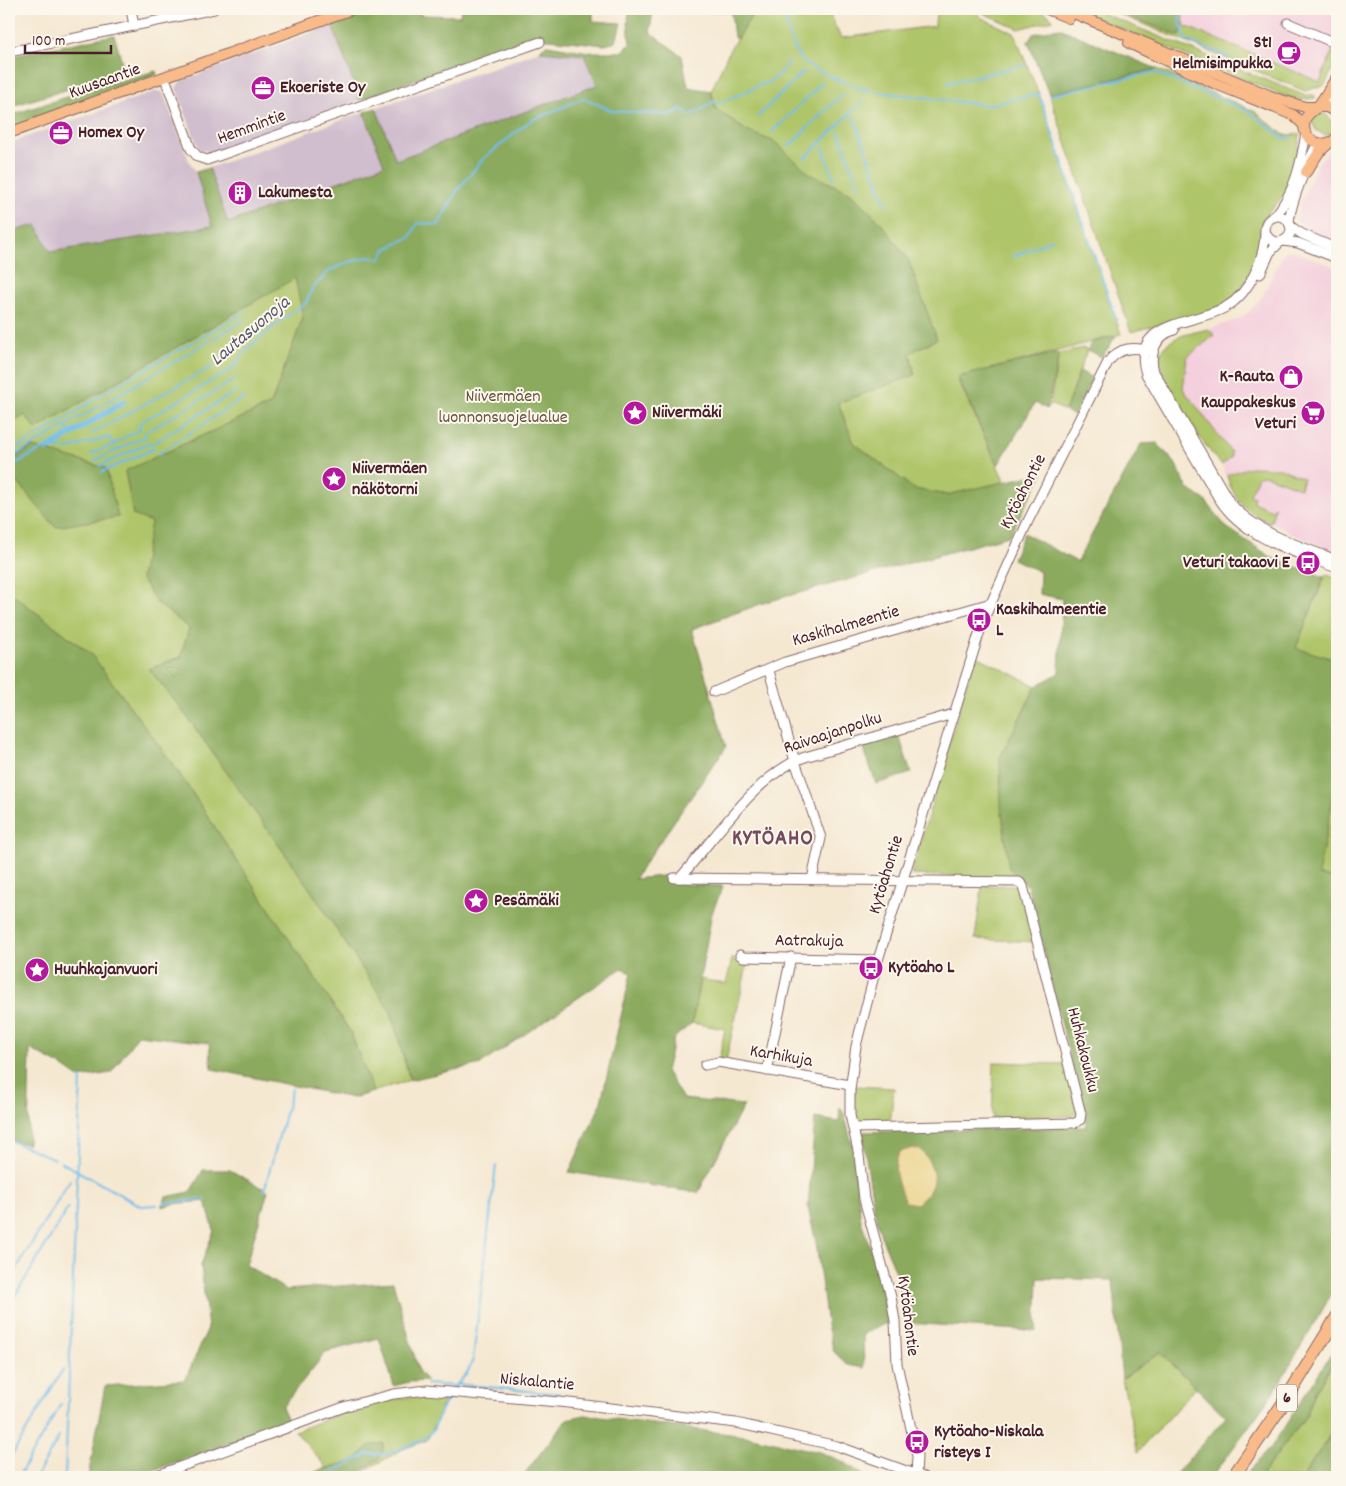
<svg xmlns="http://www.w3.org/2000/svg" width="1346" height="1486" viewBox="0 0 1346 1486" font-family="Dekko,sans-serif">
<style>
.built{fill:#f4cfdd}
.industrial{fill:#d0bdcd}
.green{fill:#afc569;stroke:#7c724a;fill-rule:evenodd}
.forest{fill:#8baa5d;stroke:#6a6444}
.sand{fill:#eeda9e;stroke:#9c7c64}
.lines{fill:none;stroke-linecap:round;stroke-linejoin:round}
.stream{stroke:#71bdeb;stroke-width:2}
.canal{stroke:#71bdeb;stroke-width:6}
.minor-casing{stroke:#866565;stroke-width:11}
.major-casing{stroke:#866565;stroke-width:12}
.highway-casing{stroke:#866565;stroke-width:14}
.minor{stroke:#fff;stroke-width:9}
.major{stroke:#fabb8b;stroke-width:10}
.highway{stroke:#fabb8b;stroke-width:12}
.labels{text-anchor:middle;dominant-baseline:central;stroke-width:4;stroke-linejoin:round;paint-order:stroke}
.shield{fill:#fbf7ec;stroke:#7f6065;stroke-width:1}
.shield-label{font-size:16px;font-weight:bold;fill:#4a1f2b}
.poi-label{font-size:18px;font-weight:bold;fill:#4a1f2b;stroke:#fbf7ec;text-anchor:start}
.street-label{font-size:18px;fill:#4a1f2b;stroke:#fbf7ec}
.park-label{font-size:18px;fill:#68513e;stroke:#fbf7ec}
.water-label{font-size:19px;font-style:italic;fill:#58566e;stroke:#fbf7ec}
.district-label{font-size:22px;font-weight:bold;letter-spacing:1px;fill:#764a5d;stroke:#fbf7ec}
</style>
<rect width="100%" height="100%" fill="#fbf7ec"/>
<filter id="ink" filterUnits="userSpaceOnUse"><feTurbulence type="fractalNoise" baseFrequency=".02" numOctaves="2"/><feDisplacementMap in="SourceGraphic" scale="10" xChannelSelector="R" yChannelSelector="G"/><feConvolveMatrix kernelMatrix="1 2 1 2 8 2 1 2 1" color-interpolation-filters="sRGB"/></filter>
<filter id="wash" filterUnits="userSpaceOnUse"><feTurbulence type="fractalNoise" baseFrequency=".0096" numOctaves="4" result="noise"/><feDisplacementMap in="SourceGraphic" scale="20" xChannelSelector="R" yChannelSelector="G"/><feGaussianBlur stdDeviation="1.12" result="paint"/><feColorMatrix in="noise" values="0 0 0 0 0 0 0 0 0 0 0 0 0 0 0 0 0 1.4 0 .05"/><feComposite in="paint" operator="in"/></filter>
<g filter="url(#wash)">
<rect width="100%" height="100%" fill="#f5e8d1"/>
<g class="built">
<path d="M1181,9H1337V58L1325,84L1184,26Z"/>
<path d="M1328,152L1337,156V243L1308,232L1297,220L1300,205L1317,165Z"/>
<path d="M1293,250L1337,268V552L1290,533L1282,527L1262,518L1229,485L1222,465L1168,379L1172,342L1236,320L1250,311L1262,297L1285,251Z"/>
</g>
<g class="industrial">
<path d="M332,25L360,100L214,153L199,149L176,88L181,81Z"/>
<path d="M540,51L584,55L597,85L396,160L376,108Z"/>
<path d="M157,91L163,93L189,161L196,172L213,226L50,252L37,225L9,232V143Z"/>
<path d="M364,112L384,165L228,223L209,168Z"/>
</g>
<g class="green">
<path d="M756,9H827L841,38L935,26L936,9H973L982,18L1014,33L1039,94L1121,334L957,378L1005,482L947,495L914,489L854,443L837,403L915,374L186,638L181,657L150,669L180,707L310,889L391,1012L410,1080L373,1092L350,1031L175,767L91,654L9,592V472L55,526L33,447L9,460V425L25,415L37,429L289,250L735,122L716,109L711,91L730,49ZM794,161L908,259L927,313Z"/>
<path d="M979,9H1036L1049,15L1053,20L1019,29L983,13Z"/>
<path d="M1074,9H1092L1303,95H1314L1316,98L1301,100L1284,96Z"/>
<path d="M1106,9H1181L1185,26L1320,82L1334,47L1337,48V59L1325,85L1305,91Z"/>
<path d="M1157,69L1254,111L1284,135L1300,134L1297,158L1286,193L1262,220L1259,254L1247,281L1233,299L1211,311L1131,332L1049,94Z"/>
<path d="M1319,113C1330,113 1331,122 1336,130L1331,134L1324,135L1316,130L1311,120Z"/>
<path d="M1208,329L1215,335L1187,357L1183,389L1231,452V457L1222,465C1207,452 1169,390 1162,371C1159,364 1159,356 1163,349C1172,335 1193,333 1208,329Z"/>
<path d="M1083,348L1087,350L1065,411L1050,404L1059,354Z"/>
<path d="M1250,467L1280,468L1303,478L1300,488L1265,475L1258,476L1250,495L1254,497L1253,502L1272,510L1275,507L1271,522C1249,517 1231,496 1227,475Z"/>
<path d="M1326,574L1337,579V661L1295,649Z"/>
<path d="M975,655L1036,686L1000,758L1009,868L1020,878L911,875Z"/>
<path d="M1337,776V880L1317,876Z"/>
<path d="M1015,885L1020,888L1035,942L975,939L982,886Z"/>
<path d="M732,959L748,961L726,1061L719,1060L725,1029L692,1023L700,979L726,984Z"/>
<path d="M994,1062L1065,1064L1077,1111L1074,1116L992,1119Z"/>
<path d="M855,1086L894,1088L890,1124L857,1125L853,1104Z"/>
<path d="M1160,1352L1196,1387L1138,1452L1122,1379Z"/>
<path d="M1337,1357V1425L1302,1477H1260L1306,1416L1316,1390Z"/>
<path d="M417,1396L444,1397L447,1400L440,1408V1414L427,1440L403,1449L353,1477H305L326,1467L295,1431L366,1404Z"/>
</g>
<g class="forest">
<path d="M371,9H420V15L460,16L461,9H593V21L621,23L616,42L605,45L540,38L520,41L360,100L332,25Z"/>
<path d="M629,9H653L650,32L682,56L688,87L711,91L716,109L747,131L775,142L810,174L851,193L881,223L908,259L937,339L910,353L915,375L838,403L854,443L914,489L947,495L1043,473L1009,536L766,602L692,629L726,747L634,879L679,874L681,884L723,886L712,913L692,1023L674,1038L666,1071L683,1099L744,1105L698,1193L569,1172L600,1106L631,973L622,968L481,1064L410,1080L391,1012L310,889L180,707L149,669L181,657L189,628L157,603L141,578L151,522L133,515L125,471L271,404L303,317L295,278L36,429L25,415L9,425V232L37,225L50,252L212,226L196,172L209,168L228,223L384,165L364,112L376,108L396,160L597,85L584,55L540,51L542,47L547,45L589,52H622L630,44L628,23Z"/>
<path d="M690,9H756L737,39L734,37L731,13C718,8 703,15 690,9Z"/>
<path d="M1109,9H1178L1183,26L1180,36Z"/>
<path d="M1059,28L1157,69L1049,94L1028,42L1033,34Z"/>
<path d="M114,35L125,72L9,107V57Z"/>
<path d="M156,71L157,75L13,127L9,122L11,115L97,87Z"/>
<path d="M1116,336L1102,357L1087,350L1091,343Z"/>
<path d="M1056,353L1059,354L1047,409L1035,403L998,465L957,377Z"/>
<path d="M1080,371L1092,378L1074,415L1065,411Z"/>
<path d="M1157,443L1175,463L1188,489L1205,500L1226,527L1274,559L1324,577L1296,648L1337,660V778L1318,875L1337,879V1285L1274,1392L1212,1477H1173L1226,1417L1160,1352L1122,1379L1113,1280L1038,1278L1036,1331L905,1323L899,1279L881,1236L874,1209L862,1132L1087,1127L1028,887L1009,868L1001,805L1000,758L1036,686L1059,673L1062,599L1039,594L1040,572L1013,559L1024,533L1077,562L1141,444Z"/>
<path d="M33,447L106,468L118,517L55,527L9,472V460Z"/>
<path d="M9,592L91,654L175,767L350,1031L373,1092L353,1098L212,1069L209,1043L138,1035L111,1073L79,1078L62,1066L30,1049L28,1144L9,1140Z"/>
<path d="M898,733L911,773L876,784L862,743Z"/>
<path d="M840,1108L844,1113L852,1144L861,1221L882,1281L889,1322L863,1334L864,1368L848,1365L834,1352L827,1325L816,1242L808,1208L815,1118L839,1122Z"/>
<path d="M203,1170H230L268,1191L246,1265L286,1290L393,1282L419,1372L427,1381L409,1382L394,1386L379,1338L326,1352L282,1407L289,1422L134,1477H88L105,1386L185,1380L208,1328L201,1265L214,1230L205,1201C191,1203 176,1202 162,1207L166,1197L190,1192Z"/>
<path d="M1337,1345V1357L1316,1390L1306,1416L1260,1477H1244L1274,1443Z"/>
<path d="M585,1415L752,1437L819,1452L844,1462L866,1477H522L567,1419Z"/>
<path d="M1337,1425V1477H1302Z"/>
<path d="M383,1443V1452L379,1459L349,1477H305C312,1474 319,1470 327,1468C348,1462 354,1464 368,1446Z"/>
</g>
<path class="sand" d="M913,1148L921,1150C938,1171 938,1187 917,1204L905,1202C899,1186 890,1167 900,1152Z"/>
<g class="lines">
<g class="stream">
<path d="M784,9C784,18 793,49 799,57C809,70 856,88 872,91"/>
<path d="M1178,9L1185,40L1229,57"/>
<path d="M948,83L1024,65"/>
<path d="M878,92L987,105L1039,94L1117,322"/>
<path d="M1050,95L1154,72L1249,111L1283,138L1292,137"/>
<path d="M758,116L804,71"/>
<path d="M854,118L886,205"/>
<path d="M772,132L823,82"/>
<path d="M839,132L859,189"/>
<path d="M789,146L843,93"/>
<path d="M823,148L834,179"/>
<path d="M805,158L863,101"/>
<path d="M1012,257L1053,239"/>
<path d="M65,426L71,435"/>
<path d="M144,433L236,379"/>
<path d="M91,434L213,366"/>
<path d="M152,444L236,391"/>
<path d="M9,452L49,429L109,390L245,312"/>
<path d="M91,454L114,444"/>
<path d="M158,454L245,397"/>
<path d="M9,459L243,321"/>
<path d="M94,461L146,436"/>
<path d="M100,466L150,442"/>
<path d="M9,467L43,449H67L109,437L114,444L140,429V423L232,369L247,349L280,321L306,303L312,289L329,271L346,263L368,257L381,259L386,249L410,237L418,223L438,225L457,191L483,159L530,121L584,98L613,111L670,115L681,109L690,115L700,111L712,102L721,103L762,84C772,83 784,70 788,61"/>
<path d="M102,472L155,448"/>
<path d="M9,1140L55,1159"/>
<path d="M61,1162L141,1206L157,1205"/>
<path d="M264,1191L292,1089"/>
<path d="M164,1203L206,1199"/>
<path d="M9,1281L70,1180"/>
<path d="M9,1306L68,1208"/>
<path d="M426,1384L455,1386"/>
<path d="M456,1384L560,1394"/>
<path d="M454,1388L467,1373L473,1360L496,1165"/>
<path d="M9,1460L63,1369"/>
<path d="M18,1477L61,1404"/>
<path d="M36,1477L59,1437"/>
<path d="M65,1477L81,1078"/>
<path d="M322,1477L367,1454H386L424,1439L434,1429L441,1409L451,1397"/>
</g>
<path class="canal" d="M47,449L123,402"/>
</g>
</g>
<g filter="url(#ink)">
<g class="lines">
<defs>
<g id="minor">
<path d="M131,9L134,26"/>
<path d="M1288,23L1337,44"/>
<path d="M9,52L214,9"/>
<path d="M165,78L191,149L198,157L207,160L540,42"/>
<path d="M1327,107L1337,90"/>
<circle cx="1278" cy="229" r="13"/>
<path d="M1274,217C1295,193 1301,163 1306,133"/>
<path d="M1289,223C1290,205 1308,159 1318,144"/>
<path d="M1290,226L1302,234L1337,249"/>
<path d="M1265,231C1265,258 1250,293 1226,307C1195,325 1129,320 1146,374L1218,497C1243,538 1295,552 1337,568"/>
<path d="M1283,241L1298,243L1337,258"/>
<path d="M1260,274L1270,252L1280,242"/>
<path d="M1174,330C1155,336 1149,354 1154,372L1230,503C1258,534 1299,546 1337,560"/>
<path d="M769,671L795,761L821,838L812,879"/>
<path d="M714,692L785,662L991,603"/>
<path d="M674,878L1019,882L1023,886L1081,1114L1080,1120L1075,1123L854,1128"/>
<path d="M680,878C714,839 758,773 805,757L953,714"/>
<path d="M740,955L743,957L878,960"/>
<path d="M705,1065L718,1062L850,1085"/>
<path d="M767,1071L791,957"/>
<path d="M152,1477L347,1406L394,1394L427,1390L569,1403L736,1423L837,1446L923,1477"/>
<path d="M916,1477L917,1456L897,1364L895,1321L891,1297L864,1199L859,1155L850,1115V1090L856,1046L878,960L983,621L1028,521L1108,362C1120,346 1134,347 1153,351"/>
</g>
<g id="major">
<path d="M1047,9L1069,18"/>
<path d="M1064,9L1278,99L1305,107H1327L1337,113"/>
<path d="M1129,43L1216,84L1293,115L1304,125"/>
<path d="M1337,77C1331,86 1325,97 1318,106C1314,111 1307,113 1305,120C1299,140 1324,151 1337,138"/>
<path d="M9,133L352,9"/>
<path d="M1306,172L1319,152L1328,144"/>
</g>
<path id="highway" d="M1233,1477L1287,1398L1337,1317"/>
</defs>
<use href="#minor" class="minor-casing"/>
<use href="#major" class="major-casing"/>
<use href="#highway" class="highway-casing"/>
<use href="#minor" class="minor"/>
<use href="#major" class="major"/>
<use href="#highway" class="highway"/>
</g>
</g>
<defs>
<symbol id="cafe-disc" viewBox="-11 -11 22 22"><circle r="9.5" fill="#b5179e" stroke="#fbf7ec"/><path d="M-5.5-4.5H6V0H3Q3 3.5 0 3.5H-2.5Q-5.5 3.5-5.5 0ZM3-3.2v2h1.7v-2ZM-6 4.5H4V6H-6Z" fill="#fff"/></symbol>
<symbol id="office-disc" viewBox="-11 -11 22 22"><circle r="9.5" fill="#b5179e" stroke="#fbf7ec"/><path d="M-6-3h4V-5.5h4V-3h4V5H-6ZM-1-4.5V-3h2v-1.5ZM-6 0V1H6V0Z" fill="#fff"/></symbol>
<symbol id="building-disc" viewBox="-11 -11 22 22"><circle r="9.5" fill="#b5179e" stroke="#fbf7ec"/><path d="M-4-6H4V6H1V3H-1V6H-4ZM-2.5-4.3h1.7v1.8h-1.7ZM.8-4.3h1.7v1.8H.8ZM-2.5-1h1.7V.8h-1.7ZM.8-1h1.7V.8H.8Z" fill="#fff"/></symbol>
<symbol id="shop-disc" viewBox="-11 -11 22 22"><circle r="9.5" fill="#b5179e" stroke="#fbf7ec"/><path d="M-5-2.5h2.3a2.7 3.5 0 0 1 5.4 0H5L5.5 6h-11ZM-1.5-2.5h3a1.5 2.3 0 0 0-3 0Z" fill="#fff"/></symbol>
<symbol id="sight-disc" viewBox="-11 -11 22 22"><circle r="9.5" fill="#b5179e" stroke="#fbf7ec"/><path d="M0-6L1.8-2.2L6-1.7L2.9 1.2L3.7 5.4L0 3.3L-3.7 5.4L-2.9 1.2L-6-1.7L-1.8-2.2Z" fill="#fff"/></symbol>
<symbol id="supermarket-disc" viewBox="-11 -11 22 22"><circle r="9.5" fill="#b5179e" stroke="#fbf7ec"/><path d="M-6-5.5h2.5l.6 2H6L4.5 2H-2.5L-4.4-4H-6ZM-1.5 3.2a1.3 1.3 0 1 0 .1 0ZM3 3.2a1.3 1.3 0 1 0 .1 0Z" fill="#fff"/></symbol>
<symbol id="bus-disc" viewBox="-11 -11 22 22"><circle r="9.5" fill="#b5179e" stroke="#fbf7ec"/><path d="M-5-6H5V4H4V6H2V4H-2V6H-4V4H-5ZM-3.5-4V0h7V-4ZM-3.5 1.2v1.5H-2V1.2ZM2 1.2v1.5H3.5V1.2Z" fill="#fff"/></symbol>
</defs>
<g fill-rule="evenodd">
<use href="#cafe-disc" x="1275" y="39" width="28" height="28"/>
<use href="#office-disc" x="249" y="74" width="28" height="28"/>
<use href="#office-disc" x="47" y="119" width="28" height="28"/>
<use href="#building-disc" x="226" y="179" width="28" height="28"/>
<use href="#shop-disc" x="1277" y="363" width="28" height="28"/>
<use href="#sight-disc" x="621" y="399" width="28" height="28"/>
<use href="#supermarket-disc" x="1299" y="399" width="28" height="28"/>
<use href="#sight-disc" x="320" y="465" width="28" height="28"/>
<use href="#bus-disc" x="1294" y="549" width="28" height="28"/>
<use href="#bus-disc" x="965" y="606" width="28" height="28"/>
<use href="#sight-disc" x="462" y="887" width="28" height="28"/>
<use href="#bus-disc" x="857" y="954" width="28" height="28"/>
<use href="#sight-disc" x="23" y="956" width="28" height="28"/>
<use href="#bus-disc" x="903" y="1428" width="28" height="28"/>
</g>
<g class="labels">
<rect class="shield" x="1277" y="1384.5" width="20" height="27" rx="4"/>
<g class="shield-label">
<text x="1287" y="1398">6</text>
</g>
<g class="poi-label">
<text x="1272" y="43" text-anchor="end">St1<tspan x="1272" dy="21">Helmisimpukka</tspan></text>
<text x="280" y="88">Ekoeriste Oy</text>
<text x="78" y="133">Homex Oy</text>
<text x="258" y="193">Lakumesta</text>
<text x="1274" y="377" text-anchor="end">K-Rauta</text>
<text x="1296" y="403" text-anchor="end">Kauppakeskus<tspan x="1296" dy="21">Veturi</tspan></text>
<text x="652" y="413">Niivermäki</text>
<text x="352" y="469">Niivermäen<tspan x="352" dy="21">näkötorni</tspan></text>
<text x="1290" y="563" text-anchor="end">Veturi takaovi E</text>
<text x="996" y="610">Kaskihalmeentie<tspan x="996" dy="21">L</tspan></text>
<text x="494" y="901">Pesämäki</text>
<text x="888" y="968">Kytöaho L</text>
<text x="54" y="970">Huuhkajanvuori</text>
<text x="934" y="1432">Kytöaho-Niskala<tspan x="934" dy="21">risteys I</tspan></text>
</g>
<g class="street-label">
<text transform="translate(105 82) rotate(-20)">Kuusaantie</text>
<text transform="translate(252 128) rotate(-20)">Hemmintie</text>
<text transform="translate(1024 492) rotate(-63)">Kytöahontie</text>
<text transform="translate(846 627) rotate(-16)">Kaskihalmeentie</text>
<text transform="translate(833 734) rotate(-18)">Raivaajanpolku</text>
<text transform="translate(887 875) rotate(-73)">Kytöahontie</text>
<text transform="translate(809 942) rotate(1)">Aatrakuja</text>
<text transform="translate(1082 1050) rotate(76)">Huhkakoukku</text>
<text transform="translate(781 1057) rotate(10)">Karhikuja</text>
<text transform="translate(907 1316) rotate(83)">Kytöahontie</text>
<text transform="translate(537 1383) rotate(5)">Niskalantie</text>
</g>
<g class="park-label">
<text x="503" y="397">Niivermäen<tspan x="503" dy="21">luonnonsuojelualue</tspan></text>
</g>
<g class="water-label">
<text transform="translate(251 332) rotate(-40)">Lautasuonoja</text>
</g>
<g class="district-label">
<text x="773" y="839">KYTÖAHO</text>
</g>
</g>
<rect width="1346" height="1486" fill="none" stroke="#fbf7ec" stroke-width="30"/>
<path d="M25 45v8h86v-8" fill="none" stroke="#4a1f2b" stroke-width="2.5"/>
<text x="32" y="45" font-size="15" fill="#4a1f2b" stroke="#fbf7ec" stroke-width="4" paint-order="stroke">100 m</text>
</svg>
